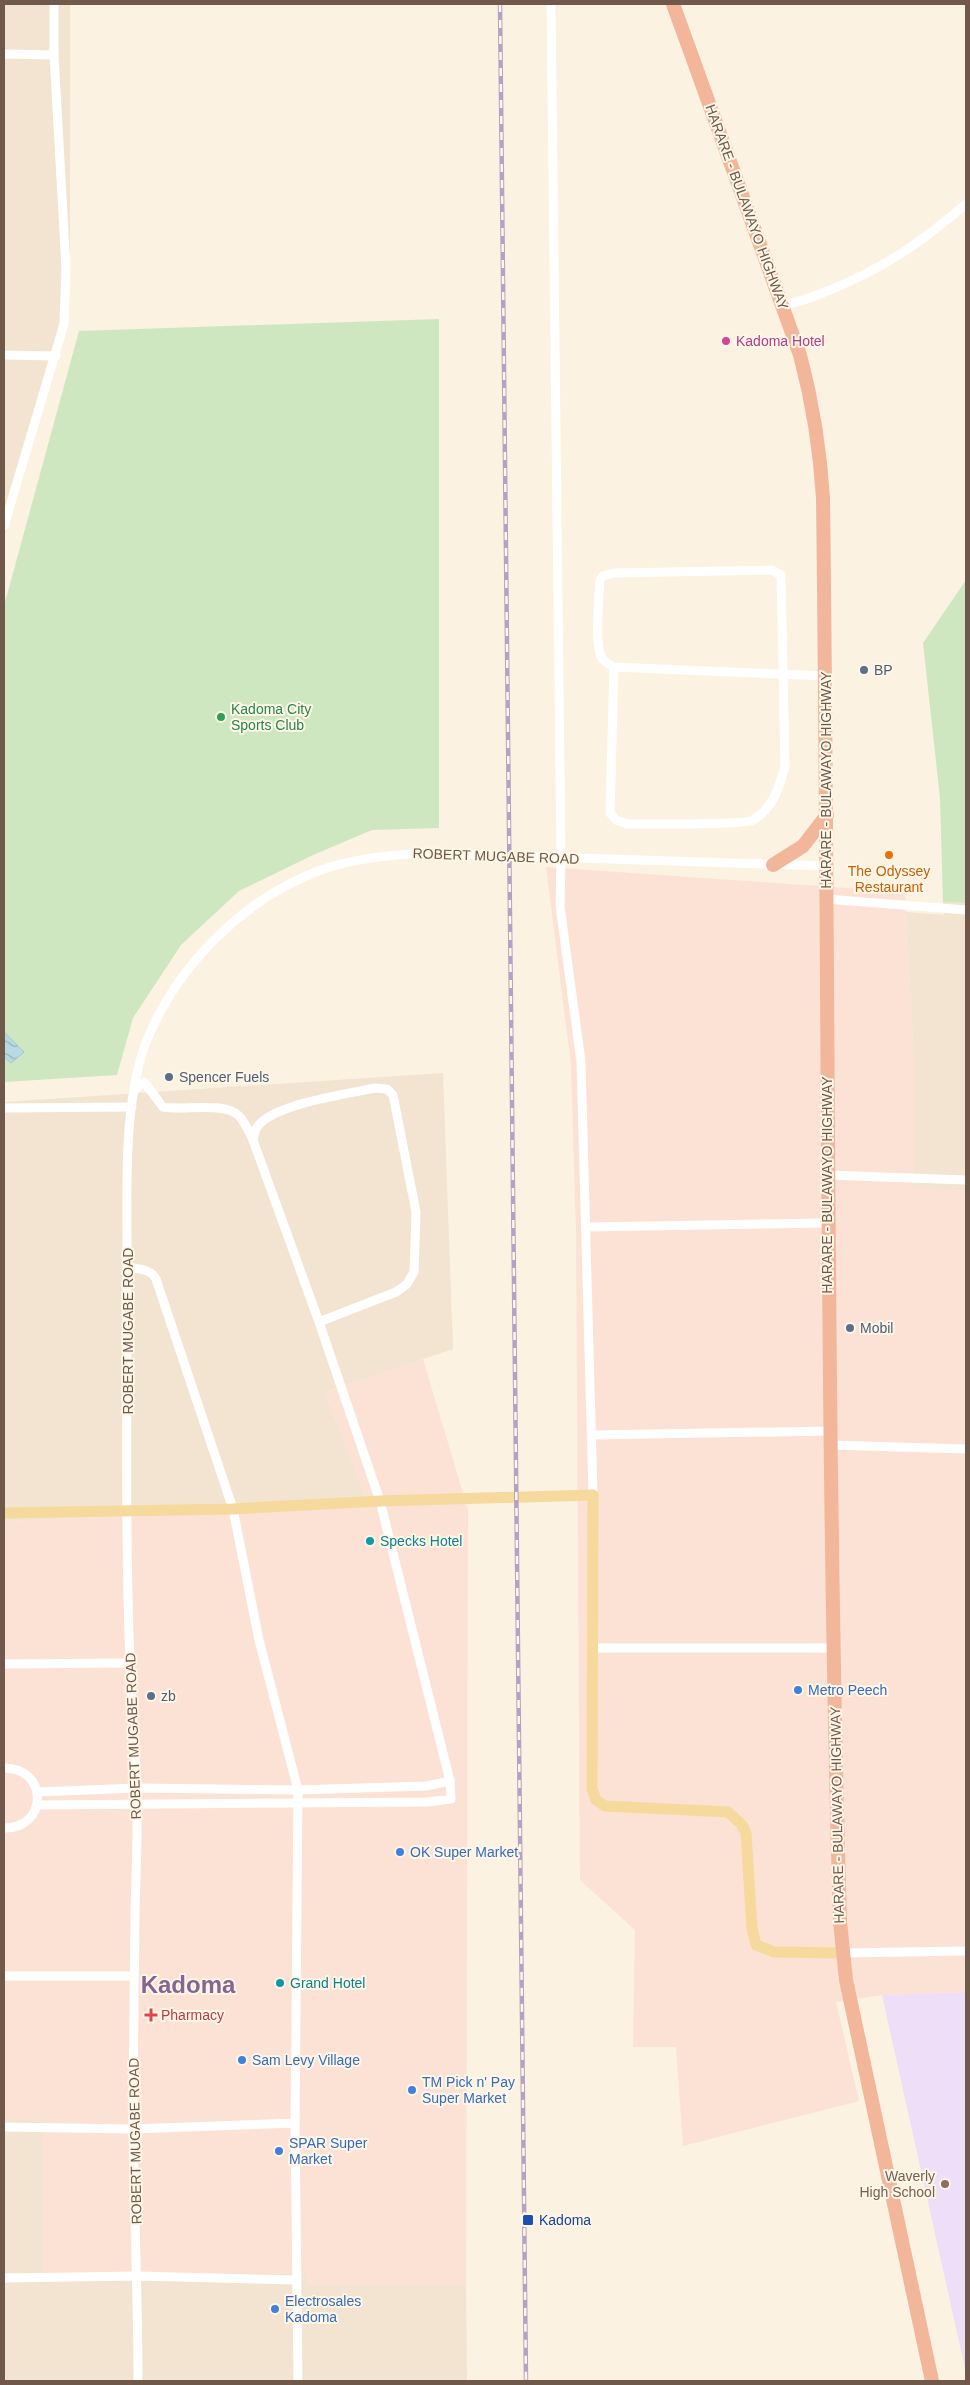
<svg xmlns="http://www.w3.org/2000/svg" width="970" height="2385" viewBox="0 0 970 2385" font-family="Helvetica,sans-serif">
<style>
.residential{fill:#f2e4d0}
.commercial{fill:#fbe2d5}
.education{fill:#efdef7}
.green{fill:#cee7c1}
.water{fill:url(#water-waves);stroke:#9ec9d4}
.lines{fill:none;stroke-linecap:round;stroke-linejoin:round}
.minor{stroke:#fff;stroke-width:9}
.major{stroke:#f6d99c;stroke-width:11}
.highway{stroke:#f2b69b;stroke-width:14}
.rail-casing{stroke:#b5a1c2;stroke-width:4.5}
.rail{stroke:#fef6e7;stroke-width:2.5;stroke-dasharray:8;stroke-linecap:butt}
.hotel-dot{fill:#d1479c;stroke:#fef6e7;stroke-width:2}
.service-dot{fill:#5c6f8a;stroke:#fef6e7;stroke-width:2}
.leisure-dot{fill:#2e9e5b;stroke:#fef6e7;stroke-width:2}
.food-dot{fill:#e8710a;stroke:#fef6e7;stroke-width:2}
.culture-dot{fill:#0f9aa8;stroke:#fef6e7;stroke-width:2}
.shop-dot{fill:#3f7fe0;stroke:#fef6e7;stroke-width:2}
.health-dot{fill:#e0444e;stroke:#fef6e7;stroke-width:2}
.education-dot{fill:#8d6e63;stroke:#fef6e7;stroke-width:2}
.transit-dot{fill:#1a4fb4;stroke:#fef6e7;stroke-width:2}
.labels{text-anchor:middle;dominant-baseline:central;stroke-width:4;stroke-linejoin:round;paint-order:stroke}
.street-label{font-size:14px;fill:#70594a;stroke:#fef6e7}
.hotel-label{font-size:14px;fill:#b23c85;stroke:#fef6e7;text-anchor:start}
.service-label{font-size:14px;fill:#4e5e75;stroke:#fef6e7;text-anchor:start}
.leisure-label{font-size:14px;fill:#27864d;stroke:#fef6e7;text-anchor:start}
.food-label{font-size:14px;fill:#c56008;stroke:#fef6e7}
.culture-label{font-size:14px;fill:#0d838f;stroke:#fef6e7;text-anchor:start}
.shop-label{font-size:14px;fill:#366cbe;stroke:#fef6e7;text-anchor:start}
.health-label{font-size:14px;fill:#be3a42;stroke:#fef6e7;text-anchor:start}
.education-label{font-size:14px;fill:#785e54;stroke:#fef6e7;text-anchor:end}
.transit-label{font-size:14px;fill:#164399;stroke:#fef6e7;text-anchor:start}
.town-label{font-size:24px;font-weight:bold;fill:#866593;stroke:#fef6e7}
</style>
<defs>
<pattern id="water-waves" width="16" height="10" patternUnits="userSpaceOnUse" patternTransform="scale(1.25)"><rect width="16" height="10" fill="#b7dae3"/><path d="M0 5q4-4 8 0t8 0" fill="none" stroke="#99b4ba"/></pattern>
</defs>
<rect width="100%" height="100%" fill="#fbf2e1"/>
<g class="residential">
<path d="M4,4H70V280L4,539Z"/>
<path d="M943,902L966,903V1191L914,1188V1062L906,912L944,915Z"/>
<path d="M443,1073L453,1349L325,1392L369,1506L4,1521V1102Z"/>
<path d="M4,2120H42L307,2274L309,2286H466L467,2381H4Z"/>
</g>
<g class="commercial">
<path d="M546,867L905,892L914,1062V1187L966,1191V1992L882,1995L836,2002L859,2101L683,2146L676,2047H633L635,1930L580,1880L576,1232L571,1064Z"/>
<path d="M423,1359L468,1510L466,2286H309L307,2274L42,2273V2120H4V1521L369,1506L325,1392Z"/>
</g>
<path class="education" d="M966,1992V2373L882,1995Z"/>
<g class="green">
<path d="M439,319V828L372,830L313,855L239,891L181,945L133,1018L117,1075L4,1082V606L79,331Z"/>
<path d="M966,580V903L943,902L940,798L923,643Z"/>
</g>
<path class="water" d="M4,1032L24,1052L11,1063L4,1057Z"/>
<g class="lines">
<g class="minor">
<path d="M551,4L561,858L560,906L581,1062L593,1495"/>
<path d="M4,54L54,55"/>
<path d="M783,305C799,303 814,296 830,290C886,267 920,243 966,204"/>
<path d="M4,355L56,356"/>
<path d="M4,526L64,324L66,268L54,55V4"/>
<path d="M772,570L781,575L785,766C779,788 774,807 753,820C746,825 643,824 627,824L616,820L610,813L614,667C609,664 604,662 602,658C594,645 599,596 600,580L603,576L614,573Z"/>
<path d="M614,667L825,676"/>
<path d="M826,899L966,910"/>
<path d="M135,1090L144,1082L163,1107C184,1111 225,1101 239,1116C245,1122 249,1132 253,1140"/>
<path d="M4,1108L132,1107"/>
<path d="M827,1175L966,1180"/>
<path d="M587,1227L827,1223"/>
<path d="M128,1267C138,1269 151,1269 156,1279L233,1509L259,1640L298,1790L295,2123L298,2381"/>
<path d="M593,1435L830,1431"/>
<path d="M830,1445L966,1449"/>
<path d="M593,1648H834"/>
<path d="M4,1664L130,1663"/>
<path d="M4,1768C49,1768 48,1829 4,1828"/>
<path d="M37,1792L137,1788L298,1790L426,1786L450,1781"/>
<path d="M37,1805L427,1802L451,1799L450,1781L380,1501L319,1322L253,1140C254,1136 255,1129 258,1126C274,1104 347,1094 375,1088L387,1089L393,1095L416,1212L414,1272L407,1284L396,1292L319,1322"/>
<path d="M842,1953L966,1951"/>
<path d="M4,1976H134"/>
<path d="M4,2127L133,2129L295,2123"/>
<path d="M4,2278L138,2276L297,2280"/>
<path d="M138,2381C138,2287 133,2193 133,2099C134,2036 134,1974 135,1911C136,1871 138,1831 137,1791C135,1749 131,1706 130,1663C125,1535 127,1407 127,1278C128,1206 120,1099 150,1033C181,962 245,899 318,871C354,858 390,855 427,853L827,866"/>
</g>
<path class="major" d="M4,1513L233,1509L380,1501L593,1495L592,1789L596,1800L605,1806L728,1812L742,1825L746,1833L752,1928L756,1945L774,1952L842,1953"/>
<g class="highway">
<path d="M673,4L800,355C813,404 820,448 823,498C829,973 826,1448 840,1922L846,1980L932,2381"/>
<path d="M773,865L803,846L827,815"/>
</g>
<defs>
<path id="rail" d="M500,4L526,2381"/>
</defs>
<use href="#rail" class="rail-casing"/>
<use href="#rail" class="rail"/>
</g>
<circle class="hotel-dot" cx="726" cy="341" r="5"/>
<g class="service-dot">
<circle cx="864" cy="670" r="5"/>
<circle cx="169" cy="1077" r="5"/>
<circle cx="850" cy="1328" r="5"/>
<circle cx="151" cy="1696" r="5"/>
</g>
<circle class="leisure-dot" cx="221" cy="717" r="5"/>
<circle class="food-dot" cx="889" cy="855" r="5"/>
<g class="culture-dot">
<circle cx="370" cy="1541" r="5"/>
<circle cx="280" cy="1983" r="5"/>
</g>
<g class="shop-dot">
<circle cx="798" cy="1690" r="5"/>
<circle cx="400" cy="1852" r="5"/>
<circle cx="242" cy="2060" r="5"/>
<circle cx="412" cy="2090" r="5"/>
<circle cx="279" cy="2151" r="5"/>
<circle cx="275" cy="2309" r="5"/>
</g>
<path class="health-dot" d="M148.5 2007.5h5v5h5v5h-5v5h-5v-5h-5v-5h5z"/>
<circle class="education-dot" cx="945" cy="2184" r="5"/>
<rect class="transit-dot" x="522" y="2214" width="12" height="12" rx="2.5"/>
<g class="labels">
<g class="street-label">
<text transform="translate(747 207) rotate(70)">HARARE - BULAWAYO HIGHWAY</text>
<text transform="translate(826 780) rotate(-90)">HARARE - BULAWAYO HIGHWAY</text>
<text transform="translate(496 856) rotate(2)">ROBERT MUGABE ROAD</text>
<text transform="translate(827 1185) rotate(-90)">HARARE - BULAWAYO HIGHWAY</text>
<text transform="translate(128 1331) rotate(-90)">ROBERT MUGABE ROAD</text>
<text transform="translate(133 1736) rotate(-92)">ROBERT MUGABE ROAD</text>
<text transform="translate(837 1815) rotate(-91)">HARARE - BULAWAYO HIGHWAY</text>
<text transform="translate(135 2141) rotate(-91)">ROBERT MUGABE ROAD</text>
</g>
<g class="hotel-label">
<text x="736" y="341">Kadoma Hotel</text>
</g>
<g class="service-label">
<text x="874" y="670">BP</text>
<text x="179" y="1077">Spencer Fuels</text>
<text x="860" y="1328">Mobil</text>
<text x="161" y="1696">zb</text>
</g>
<g class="leisure-label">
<text x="231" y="709">Kadoma City<tspan x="231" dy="16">Sports Club</tspan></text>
</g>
<g class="food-label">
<text x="889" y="871">The Odyssey<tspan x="889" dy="16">Restaurant</tspan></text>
</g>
<g class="culture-label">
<text x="380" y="1541">Specks Hotel</text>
<text x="290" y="1983">Grand Hotel</text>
</g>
<g class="shop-label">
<text x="808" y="1690">Metro Peech</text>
<text x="410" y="1852">OK Super Market</text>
<text x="252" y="2060">Sam Levy Village</text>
<text x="422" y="2082">TM Pick n' Pay<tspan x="422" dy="16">Super Market</tspan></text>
<text x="289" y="2143">SPAR Super<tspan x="289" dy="16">Market</tspan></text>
<text x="285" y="2301">Electrosales<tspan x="285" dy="16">Kadoma</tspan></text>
</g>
<g class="health-label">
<text x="161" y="2015">Pharmacy</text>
</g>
<g class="education-label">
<text x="935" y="2176">Waverly<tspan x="935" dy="16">High School</tspan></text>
</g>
<g class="transit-label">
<text x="539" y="2220">Kadoma</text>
</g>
<g class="town-label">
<text x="188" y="1984">Kadoma</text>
</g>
</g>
<rect width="970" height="2385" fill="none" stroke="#70594a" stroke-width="10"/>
</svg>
